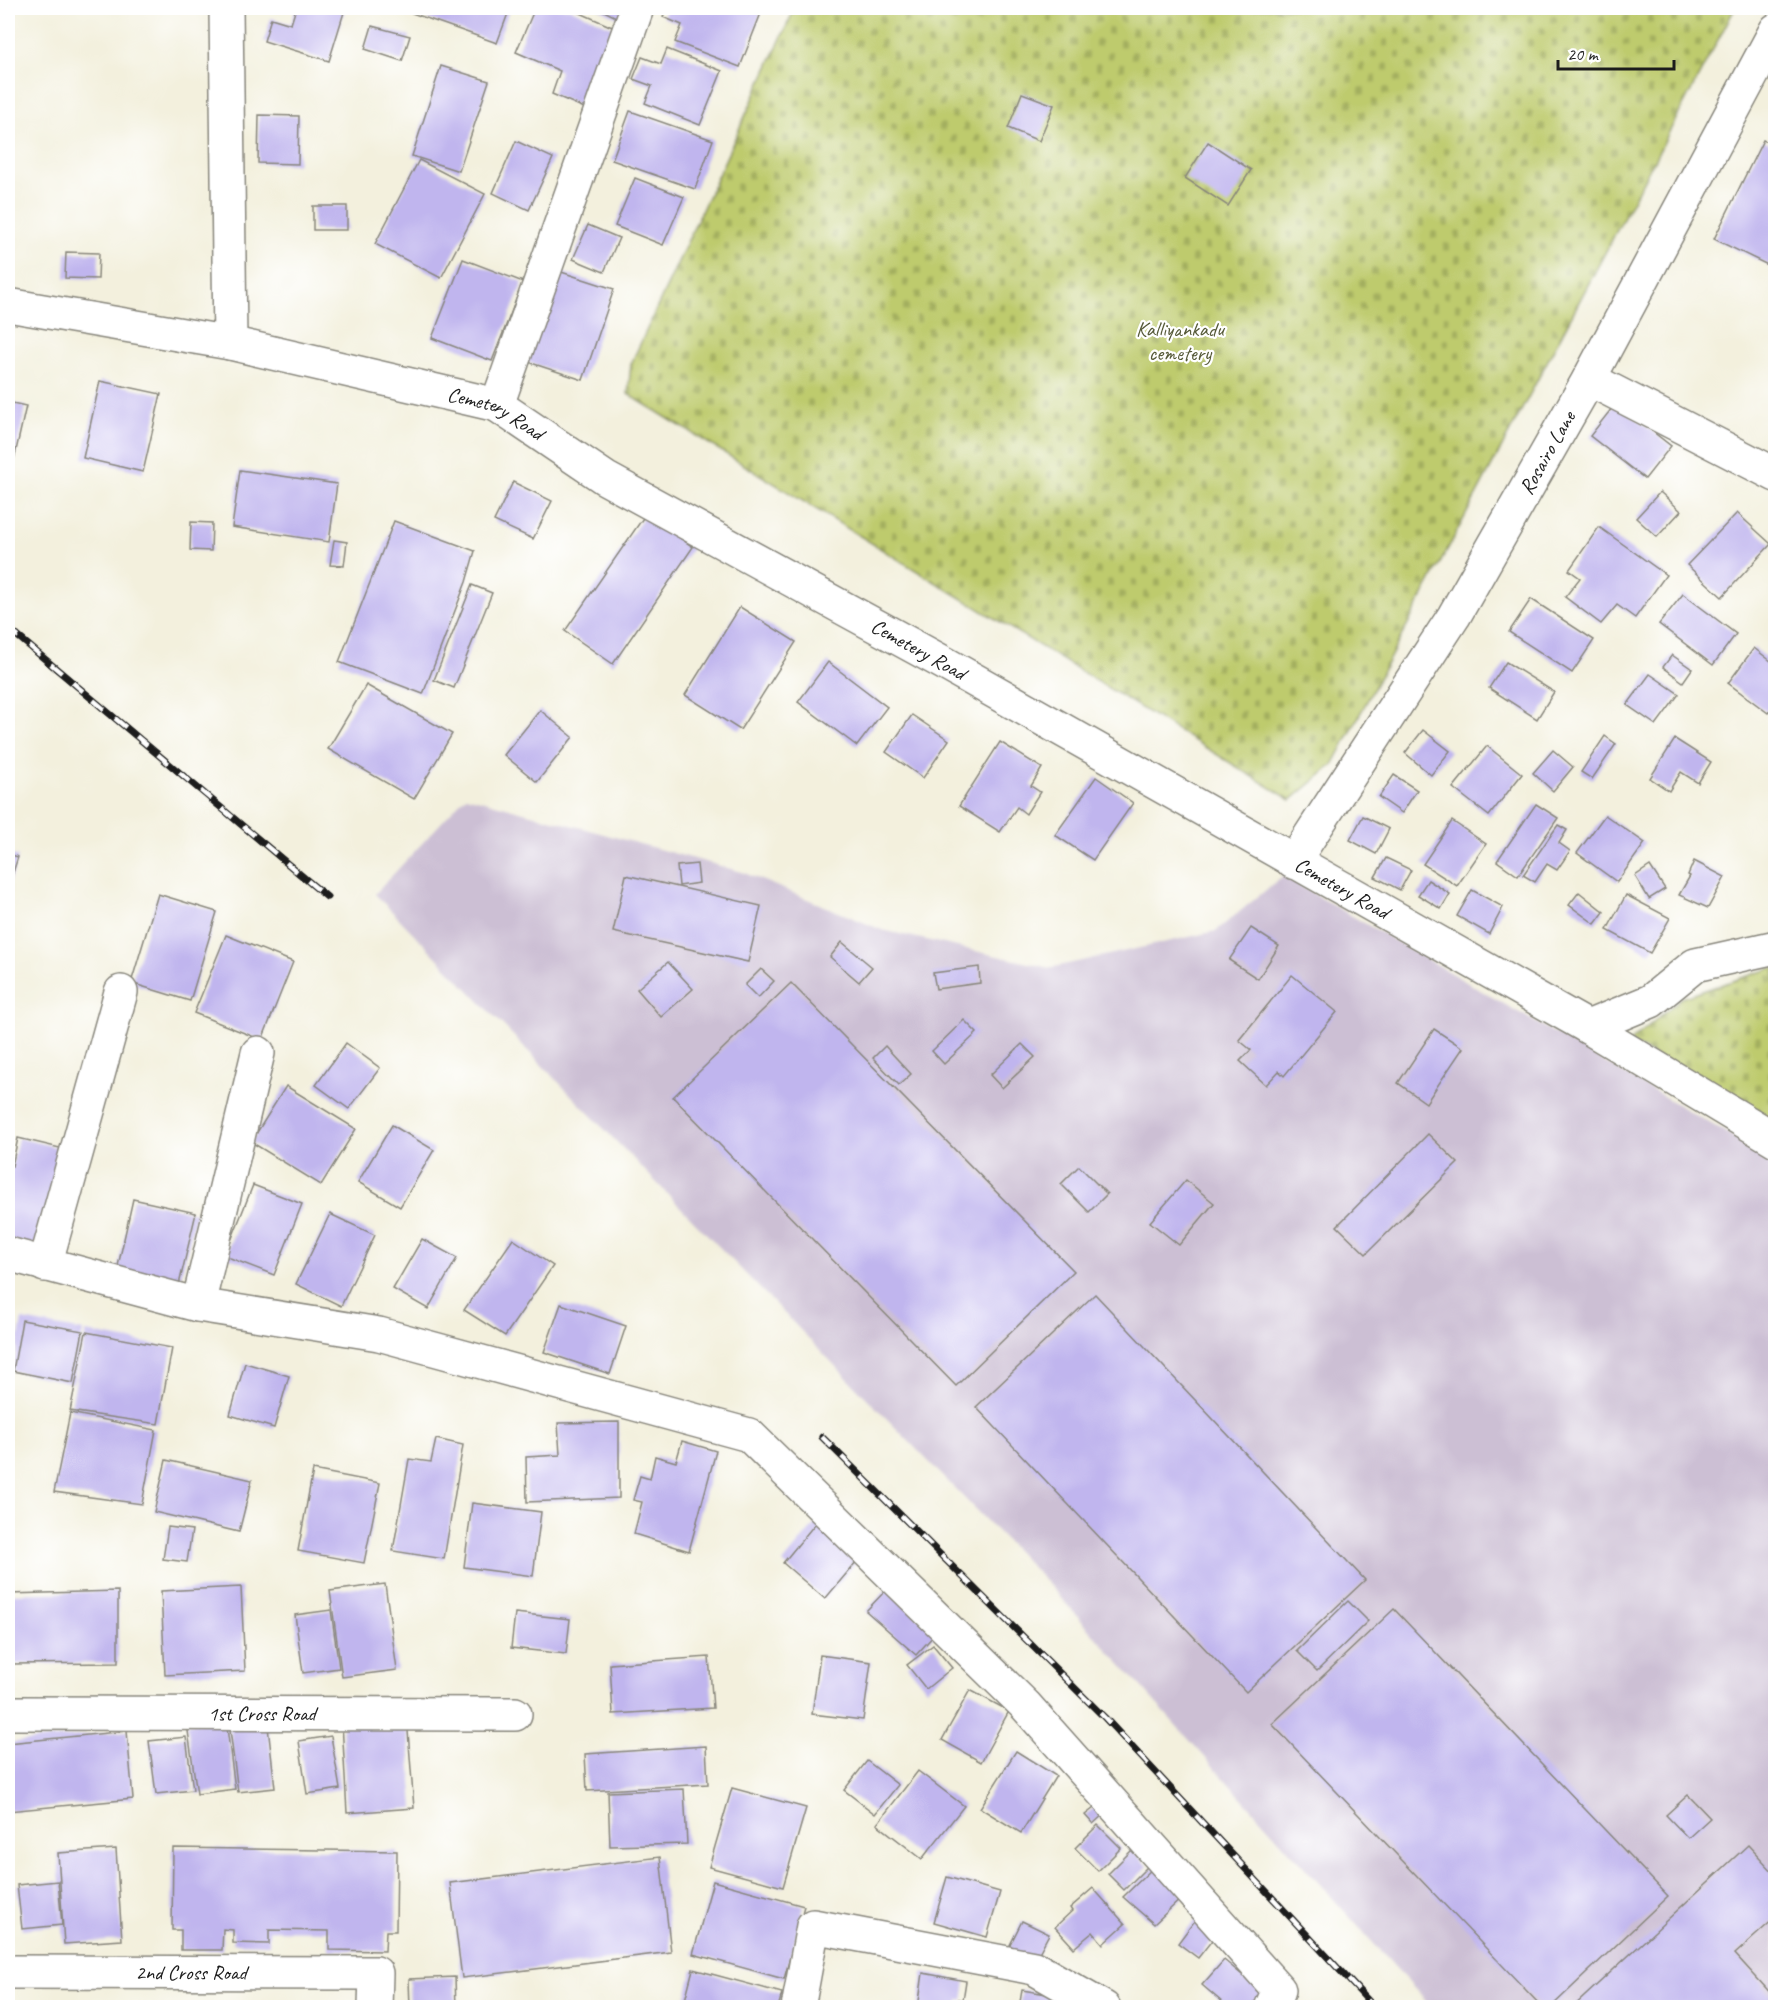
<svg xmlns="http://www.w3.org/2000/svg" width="1783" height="2015" viewBox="0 0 1783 2015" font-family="Caveat,sans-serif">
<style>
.industrial{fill:#ccbfd4}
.cemetery{fill:url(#cemetery-stones);stroke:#6d7444;stroke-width:1.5}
.building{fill:#c0b5ee}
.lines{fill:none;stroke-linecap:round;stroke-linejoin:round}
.minor-casing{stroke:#88867c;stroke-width:36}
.major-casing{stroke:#88867c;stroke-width:36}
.minor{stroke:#fff;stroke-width:33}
.major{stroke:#fff;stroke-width:33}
.rail-casing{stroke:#1c1c1c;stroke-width:7}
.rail{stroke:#fff;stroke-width:4.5;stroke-dasharray:14;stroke-linecap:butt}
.labels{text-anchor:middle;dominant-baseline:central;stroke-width:4.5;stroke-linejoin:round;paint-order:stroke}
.park-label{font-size:21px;fill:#555938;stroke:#fff}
.street-label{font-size:21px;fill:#1c1c1c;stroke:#fff}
</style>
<defs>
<pattern id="cemetery-stones" width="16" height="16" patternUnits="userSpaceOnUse" patternTransform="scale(1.5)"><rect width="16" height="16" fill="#becb6d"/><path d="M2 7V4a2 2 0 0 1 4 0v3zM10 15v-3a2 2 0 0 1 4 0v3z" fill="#a3ae5e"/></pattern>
</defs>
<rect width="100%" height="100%" fill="#fff"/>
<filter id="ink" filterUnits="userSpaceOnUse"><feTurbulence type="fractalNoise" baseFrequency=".0167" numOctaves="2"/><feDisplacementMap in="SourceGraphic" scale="12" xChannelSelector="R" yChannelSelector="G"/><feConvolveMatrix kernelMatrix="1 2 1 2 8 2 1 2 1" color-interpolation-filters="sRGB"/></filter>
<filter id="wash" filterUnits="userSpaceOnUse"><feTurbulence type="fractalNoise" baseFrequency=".008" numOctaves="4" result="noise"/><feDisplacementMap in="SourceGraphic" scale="24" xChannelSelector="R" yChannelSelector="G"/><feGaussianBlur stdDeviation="1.35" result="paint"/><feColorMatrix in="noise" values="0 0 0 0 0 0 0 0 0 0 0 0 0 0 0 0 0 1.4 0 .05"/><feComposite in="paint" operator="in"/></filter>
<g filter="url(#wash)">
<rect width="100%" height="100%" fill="#f3f0dd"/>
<path class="industrial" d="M466,796L742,872L882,930L1050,968L1216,931L1283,876L1775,1161V2007H1431L1050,1586L375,894Z"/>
<g class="cemetery">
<path d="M795,8H1735L1333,765L1291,800L628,394L631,364Z"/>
<path d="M1775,967V1123L1630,1042L1681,998Z"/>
</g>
<g id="blocks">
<g class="building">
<path d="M296,8L345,9L329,61L264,41L271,18L291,24Z"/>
<path d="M410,8H510L497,43L409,12Z"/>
<path d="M535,8H569L619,30L589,110L552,94L560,71L516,52Z"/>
<path d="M598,8H626L620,19Z"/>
<path d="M667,8H763L740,67L675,42L682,25L663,17Z"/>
<path d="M372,26L410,36L402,61L365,49Z"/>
<path d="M667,49L722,71L700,125L645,103L652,86L633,79L642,57L661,64Z"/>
<path d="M441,66L489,81L459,171L412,156Z"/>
<path d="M1022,93L1054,105L1039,141L1008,128Z"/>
<path d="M630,111L713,140L695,189L612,160Z"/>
<path d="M259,115L299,116L298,164L258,163Z"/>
<path d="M1763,140L1776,146V269L1714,239Z"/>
<path d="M516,141L553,158L529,210L493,193Z"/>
<path d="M1208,142L1251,170L1228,206L1185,178Z"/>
<path d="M419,160L485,194L441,278L375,244Z"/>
<path d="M635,178L684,197L663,245L615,226Z"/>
<rect x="313" y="206" width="34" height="24"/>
<path d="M588,225L619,238L604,272L573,259Z"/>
<path d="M66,252L99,253L98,279L65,278Z"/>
<path d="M463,259L523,282L492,361L432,338Z"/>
<path d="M552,269L614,289L583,380L522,360Z"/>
<path d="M100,381L161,394L143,472L83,458Z"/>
<path d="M8,402L26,406L13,464L8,463Z"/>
<path d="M1616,403L1671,446L1645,479L1590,436Z"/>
<path d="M240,470L337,484L329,542L232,527Z"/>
<path d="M513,482L552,501L533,539L494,521Z"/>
<path d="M1660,492L1681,511L1657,537L1636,518Z"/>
<path d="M1737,513L1771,544L1722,597L1687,565Z"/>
<path d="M645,515L693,547L613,664L565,631Z"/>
<path d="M394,521L475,551L466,582L423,694L339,662Z"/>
<path d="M191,522L212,523L211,551L190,550Z"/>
<path d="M1599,527L1666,575L1635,618L1617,605L1601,624L1565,597L1580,578L1569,570Z"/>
<path d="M334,540L347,542L344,566L330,565Z"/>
<path d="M472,585L492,593L454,688L434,680Z"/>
<path d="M1683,594L1736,634L1713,665L1659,624Z"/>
<path d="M1531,599L1594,640L1572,673L1509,632Z"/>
<path d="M740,607L796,642L740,730L685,695Z"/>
<path d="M1754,648L1776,665V703L1768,713L1728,683Z"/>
<path d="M1672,655L1692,669L1683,682L1663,667Z"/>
<path d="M828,662L887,707L857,746L798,702Z"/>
<path d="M1506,662L1554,692L1537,719L1489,688Z"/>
<path d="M1650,674L1679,694L1656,725L1627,705Z"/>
<path d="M366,685L452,734L414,799L328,749Z"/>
<path d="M540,710L573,737L537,782L504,755Z"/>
<path d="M912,715L949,740L923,778L886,752Z"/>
<path d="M1423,730L1450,751L1431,775L1405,753Z"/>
<path d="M1605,736L1616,744L1592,779L1581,772Z"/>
<path d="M1675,739L1711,762L1698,783L1681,772L1669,791L1650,778Z"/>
<path d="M1000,742L1042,768L1031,786L1040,792L1026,814L1017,807L1000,832L959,806Z"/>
<path d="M1487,746L1522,774L1489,816L1453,788Z"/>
<path d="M1553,750L1573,767L1553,791L1533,773Z"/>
<path d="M1394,775L1417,790L1402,813L1379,797Z"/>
<path d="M1096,777L1133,803L1093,860L1055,835Z"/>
<path d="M1536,804L1558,818L1518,876L1497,861Z"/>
<path d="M1605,815L1645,843L1617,882L1577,853Z"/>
<path d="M1363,816L1389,829L1376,854L1350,840Z"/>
<path d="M1452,821L1486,844L1457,886L1423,864Z"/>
<path d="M1558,825L1567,830L1559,843L1570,851L1557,870L1547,864L1535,882L1523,875Z"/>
<path d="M8,854L18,857L8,888Z"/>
<path d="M1386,858L1411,870L1400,890L1375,877Z"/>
<path d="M1694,861L1725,877L1708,908L1679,895L1690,876L1688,875Z"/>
<path d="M697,864L699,883L679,886L677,866Z"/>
<path d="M1650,866L1665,889L1649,899L1635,876Z"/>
<path d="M626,875L761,906L748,962L613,932Z"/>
<path d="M1428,880L1450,894L1441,909L1418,895Z"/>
<path d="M1472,890L1503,907L1489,934L1457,916Z"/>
<path d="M1579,892L1604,912L1595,924L1569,905Z"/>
<path d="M158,894L217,912L190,1001L131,983Z"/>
<path d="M1626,895L1670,918L1650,953L1607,930Z"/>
<path d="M1251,928L1279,946L1258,979L1229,960Z"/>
<path d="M226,935L293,962L262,1040L194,1013Z"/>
<path d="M842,942L872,967L859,982L830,957Z"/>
<path d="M668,962L693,989L661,1017L637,989Z"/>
<path d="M979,967L980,983L936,989L933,973Z"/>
<path d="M761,969L774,981L758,998L745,985Z"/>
<path d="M1292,975L1337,1012L1284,1076L1279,1071L1266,1085L1240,1061L1251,1050L1239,1040Z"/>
<path d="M791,983L1074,1271L956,1386L673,1097Z"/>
<path d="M964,1020L977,1033L944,1064L932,1051Z"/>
<path d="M1434,1029L1463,1048L1426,1103L1398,1083Z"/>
<path d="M346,1043L380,1068L349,1109L316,1085Z"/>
<path d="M1022,1044L1035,1057L1002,1088L990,1075Z"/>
<path d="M885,1046L911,1074L899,1085L873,1058Z"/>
<path d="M286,1086L356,1129L321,1185L251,1142Z"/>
<path d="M392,1125L434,1150L400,1207L358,1182Z"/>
<path d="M1428,1134L1458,1163L1366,1254L1337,1226Z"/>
<path d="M18,1138L60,1148L38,1247L8,1240V1165L12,1166Z"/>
<path d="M1079,1166L1107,1194L1089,1212L1061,1184Z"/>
<path d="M1186,1180L1214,1203L1179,1245L1150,1222Z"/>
<path d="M253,1185L302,1204L274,1275L225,1256Z"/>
<path d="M133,1199L196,1213L178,1289L116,1275Z"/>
<path d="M330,1214L375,1235L341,1306L296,1284Z"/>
<path d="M422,1239L457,1258L428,1309L393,1289Z"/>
<path d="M513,1239L553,1266L505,1336L464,1310Z"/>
<path d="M1095,1294L1365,1580L1246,1692L976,1407Z"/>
<path d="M561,1304L626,1326L610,1374L544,1352Z"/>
<path d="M22,1320L83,1331L73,1383L13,1371Z"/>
<path d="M86,1332L172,1348L158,1424L70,1411Z"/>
<path d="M245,1363L289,1376L274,1428L230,1415Z"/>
<path d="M70,1413L156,1430L142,1504L54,1492Z"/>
<path d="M619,1422V1498L527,1502L526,1457L560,1455L558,1423Z"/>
<path d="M436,1439L463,1445L444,1559L393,1551L409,1459L431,1462Z"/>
<path d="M682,1441L716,1451L689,1551L634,1534L642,1502L633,1500L640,1476L650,1479L655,1456L676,1462Z"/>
<path d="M166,1460L252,1480L239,1532L154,1512Z"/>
<path d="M313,1470L380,1483L364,1563L298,1551Z"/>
<path d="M472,1503L541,1512L533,1576L464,1567Z"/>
<path d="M819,1519L862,1555L825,1599L783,1563Z"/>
<path d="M168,1527L192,1530L187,1562L163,1559Z"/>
<path d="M385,1584L397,1670L342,1677L330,1591Z"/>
<path d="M241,1587L245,1671L165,1675L161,1591Z"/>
<path d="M887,1589L936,1633L916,1655L866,1611Z"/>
<path d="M118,1591V1663L8,1664V1594Z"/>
<path d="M1348,1601L1368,1621L1317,1671L1297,1651Z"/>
<path d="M1394,1609L1668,1896L1550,2008H1543L1272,1724Z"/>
<path d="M331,1610L339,1668L303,1673L295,1615Z"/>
<path d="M515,1613L570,1619L566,1654L511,1648Z"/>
<path d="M933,1645L952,1668L926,1689L907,1665Z"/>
<path d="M820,1655L871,1662L863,1720L812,1714Z"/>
<path d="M709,1657L713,1708L613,1714L610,1664Z"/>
<path d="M970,1690L1009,1711L981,1762L942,1740Z"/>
<path d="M267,1718L275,1788L238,1792L229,1722Z"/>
<path d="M407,1718L414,1808L347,1813L342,1723Z"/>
<path d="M226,1720L235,1789L197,1794L187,1724Z"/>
<path d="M127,1731L133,1799L8,1811V1743Z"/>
<path d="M331,1736L340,1789L307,1794L299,1741Z"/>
<path d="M186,1737L193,1790L156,1794L149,1741Z"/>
<path d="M706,1746L708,1784L587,1791L585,1754Z"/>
<path d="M1016,1751L1056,1776L1021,1833L980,1808Z"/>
<path d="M867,1761L898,1785L875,1814L844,1790Z"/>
<path d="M918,1771L964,1806L922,1859L877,1824Z"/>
<path d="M732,1788L806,1808L783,1887L709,1867Z"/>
<path d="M684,1789L687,1844L610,1846L608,1792Z"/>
<path d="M1688,1795L1710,1818L1688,1838L1666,1815Z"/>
<path d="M1098,1805L1105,1813L1093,1824L1085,1815Z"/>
<path d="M1098,1825L1121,1848L1098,1871L1075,1848Z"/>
<path d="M1748,1845L1776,1875V1917L1735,1954L1776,1999V2008H1572Z"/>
<path d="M173,1848L397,1851L396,1931H386L385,1951L329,1950V1931L269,1930V1944L233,1943V1930L223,1929L222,1950H181V1930H172Z"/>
<path d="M116,1849L122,1940L64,1944L58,1853Z"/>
<path d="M1132,1850L1148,1866L1124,1890L1108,1874Z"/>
<path d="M660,1857L671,1952L462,1978L450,1883Z"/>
<path d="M1155,1866L1184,1896L1154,1924L1123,1897Z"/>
<path d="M947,1877L1000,1892L987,1937L934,1922Z"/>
<path d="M58,1881L62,1925L22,1929L17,1885Z"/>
<path d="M713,1881L804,1906L784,1979L693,1954Z"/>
<path d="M1093,1888L1125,1924L1103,1944L1093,1932L1074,1948L1055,1927L1072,1911L1070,1908Z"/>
<path d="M1199,1915L1220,1930L1198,1958L1178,1943Z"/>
<path d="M1022,1921L1049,1934L1033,1964L1007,1951Z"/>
<path d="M1224,1960L1265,1994L1253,2008H1229L1202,1985Z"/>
<path d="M693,1969L782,1993L778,2008H683Z"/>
<path d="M923,1973L966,1981L963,2000L959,1999L957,2008H918Z"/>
<path d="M455,1977L456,2008H410L409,1979Z"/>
<path d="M1022,1990L1065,1997L1064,2008H1019Z"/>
</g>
</g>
</g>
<g filter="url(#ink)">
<use href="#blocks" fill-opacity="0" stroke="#88867c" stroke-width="1.5"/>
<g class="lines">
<defs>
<g id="minor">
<path d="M226,8L230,343"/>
<path d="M1589,379L1776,475"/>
<path d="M497,405L637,8"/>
<path id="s1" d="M1293,862L1454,616L1589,379L1776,30"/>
<path d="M8,1254L198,1305L379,1334L749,1435L1025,1705L1279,1990L1271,2008"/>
<path d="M45,1265L121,992"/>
<path d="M198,1305L258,1053"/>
<path id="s2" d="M8,1713L515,1714"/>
<path id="s3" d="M8,1972L376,1973L375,2008"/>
<path d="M798,2008L813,1926L1034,1968L1104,2008"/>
</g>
<g id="major">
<path id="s4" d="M8,305L230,343L497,405L605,478L944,663L1588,1027L1776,1140"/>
<path d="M1588,1027L1651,1001L1695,965L1776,947"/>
</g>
</defs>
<use href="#minor" class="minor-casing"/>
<use href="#major" class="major-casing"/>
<use href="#minor" class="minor"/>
<use href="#major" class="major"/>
<defs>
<g id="rail">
<path d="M8,628L327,897"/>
<path d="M822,1437L1105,1718L1375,2008"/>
</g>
</defs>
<use href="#rail" class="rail-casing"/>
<use href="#rail" class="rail"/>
</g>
</g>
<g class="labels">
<g class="park-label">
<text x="1180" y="329">Kalliyankadu<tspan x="1180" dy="24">cemetery</tspan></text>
</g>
<g class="street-label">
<text stroke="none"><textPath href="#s4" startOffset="501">Cemetery Road</textPath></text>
<text stroke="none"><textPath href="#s1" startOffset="482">Rosairo Lane</textPath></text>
<text stroke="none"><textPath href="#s4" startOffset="987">Cemetery Road</textPath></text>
<text stroke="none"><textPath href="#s4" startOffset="1473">Cemetery Road</textPath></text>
<text stroke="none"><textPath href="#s2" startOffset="254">1st Cross Road</textPath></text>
<text stroke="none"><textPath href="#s3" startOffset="183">2nd Cross Road</textPath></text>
</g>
</g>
<rect width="1783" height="2015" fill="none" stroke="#fff" stroke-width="30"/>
<path d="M1558 60v9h116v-9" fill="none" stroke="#1c1c1c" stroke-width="3"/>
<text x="1567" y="60" font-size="18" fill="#1c1c1c" stroke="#ffffff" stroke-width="4.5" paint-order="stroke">20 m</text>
</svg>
